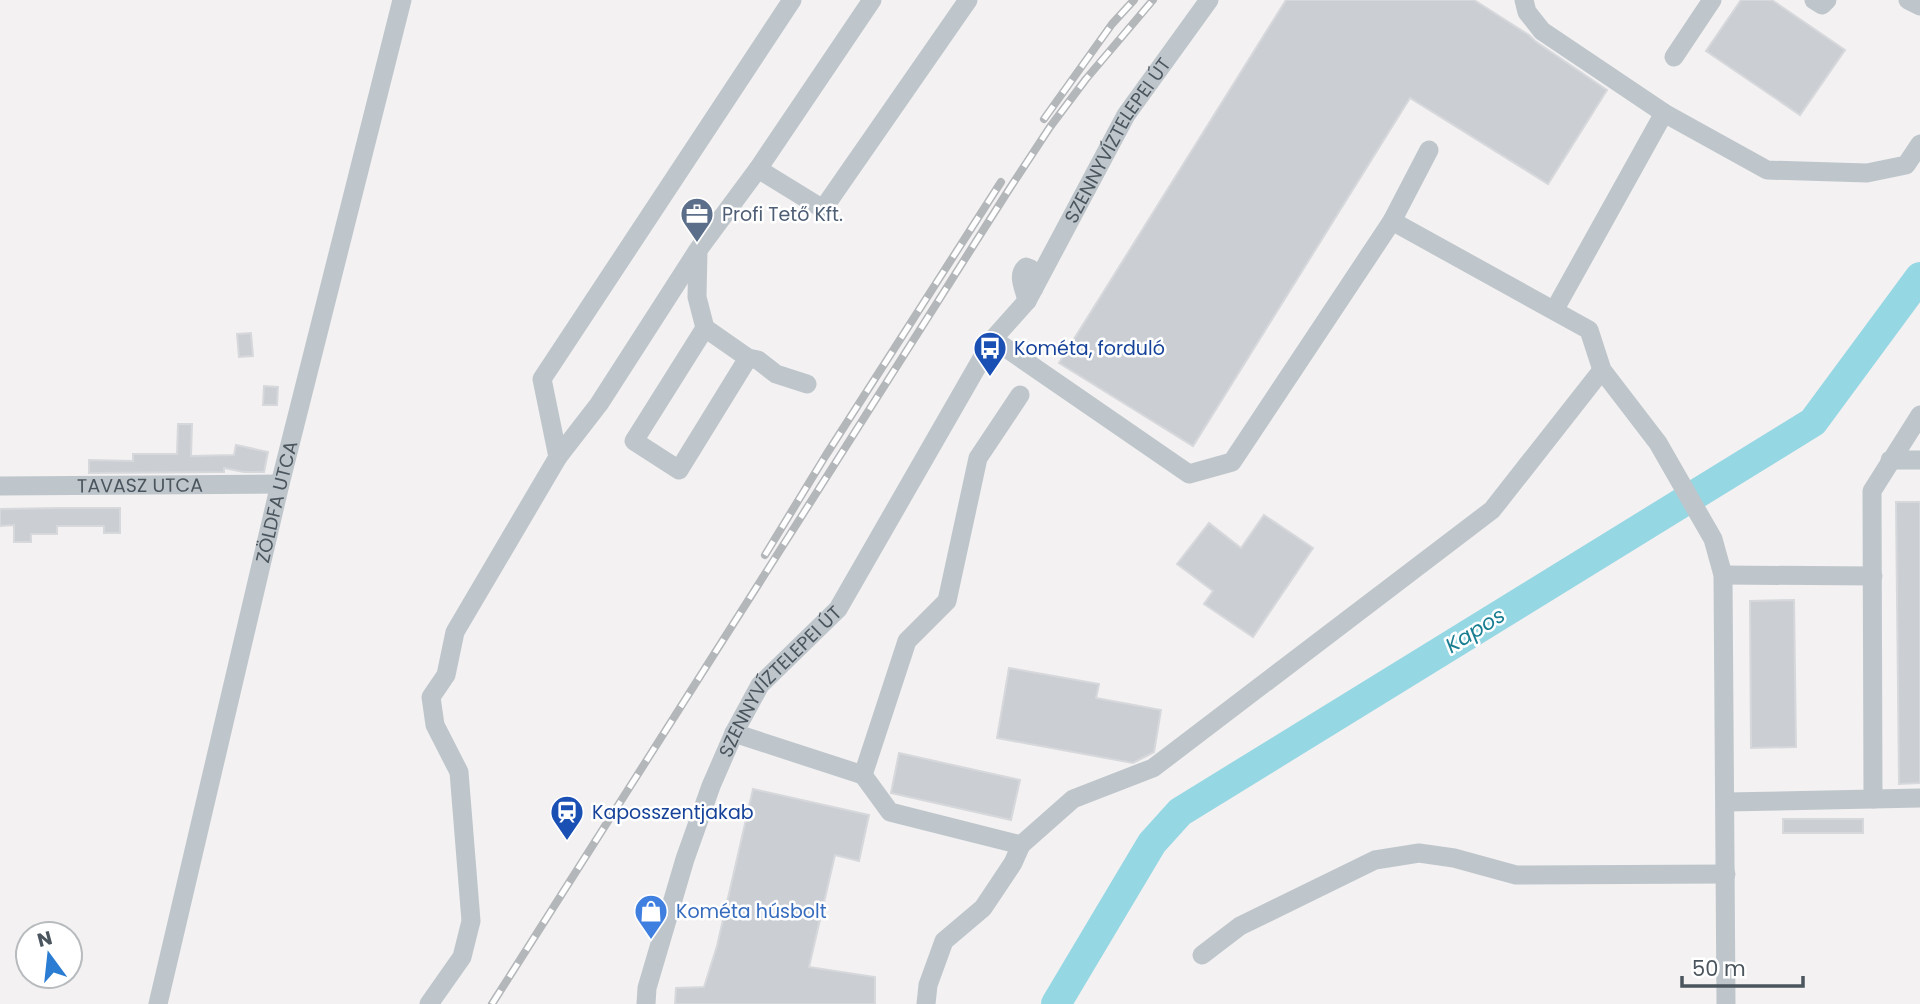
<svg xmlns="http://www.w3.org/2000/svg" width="1920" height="1004" viewBox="0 0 1920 1004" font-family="Poppins,sans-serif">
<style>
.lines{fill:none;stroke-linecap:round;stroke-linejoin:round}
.river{stroke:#96d7e4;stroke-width:30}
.building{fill:#cbced3;stroke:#d6d8dc;stroke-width:2}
.minor{stroke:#bec6cc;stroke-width:19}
.rail-casing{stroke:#b4b7ba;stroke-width:8}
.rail{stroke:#fff;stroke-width:5;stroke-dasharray:16;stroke-linecap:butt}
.labels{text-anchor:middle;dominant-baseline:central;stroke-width:5;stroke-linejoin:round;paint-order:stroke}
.street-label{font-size:19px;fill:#4b555d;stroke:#fff}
.service-label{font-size:19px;fill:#4e5e75;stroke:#fff;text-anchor:start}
.transit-label{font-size:19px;fill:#164399;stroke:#fff;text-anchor:start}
.shop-label{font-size:19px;fill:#366cbe;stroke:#fff;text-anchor:start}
.water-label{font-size:21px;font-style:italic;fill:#1a7e92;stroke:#fff}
</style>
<rect width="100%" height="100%" fill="#f3f1f1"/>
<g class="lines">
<path class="river" d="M1056,1004L1152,843L1180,812L1813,422L1920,277"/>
</g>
<g class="building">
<path d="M1286,0H1474L1529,35L1535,41L1607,90L1548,184L1410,98L1193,446L1059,363Z"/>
<path d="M1741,0H1772L1845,50L1800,115L1706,51Z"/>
<path d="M251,333L253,356L239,357L237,334Z"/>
<path d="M264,386L278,387L277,405H263Z"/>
<path d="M178,424H192L191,456L234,455L236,445L268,452L264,472H244L224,468V472L89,473V460L133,461V454H177Z"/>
<path d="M1896,502H1920V783L1899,784Z"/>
<path d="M60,508H120V533H104V526H57V534H31V542H14V525L0,526V509Z"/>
<path d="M1264,515L1313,548L1253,637L1204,604L1213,591L1177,564L1209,523L1241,548Z"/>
<path d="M1794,600L1796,747L1751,748L1750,601Z"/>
<path d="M1009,668L1099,684L1096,698L1161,710L1154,752L1133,763L997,738Z"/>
<path d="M899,753L1020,780L1011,820L891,793Z"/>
<path d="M753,789L869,815L859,861L835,855L809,967L875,977V1004H675L676,988L704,987L717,946Z"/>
<rect x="1783" y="819" width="80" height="14"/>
</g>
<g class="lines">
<g class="minor">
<path d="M1524,0L1527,12L1542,31L1664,113L1767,170L1867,173L1906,165L1920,144"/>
<path d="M1814,0L1822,5L1827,0"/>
<path d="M1908,0L1920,6"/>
<path d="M1674,57L1712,0"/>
<path d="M758,169L823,209L968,0"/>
<path d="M1392,221L1589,330L1602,370L1658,443L1713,539L1723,575L1726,1004"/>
<path d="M698,251L697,297L705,328L634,441L679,470L748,358L705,328"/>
<path d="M1027,301C1025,289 1016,276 1026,267L1031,269L1035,278L1034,288"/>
<path d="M1555,309L1664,113"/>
<path d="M993,339L1189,474L1232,462L1392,221L1429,150"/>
<path d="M748,358L758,360L776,374L807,384"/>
<path d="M558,457L599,404L698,250L758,169L872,0"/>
<path d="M1890,460H1920"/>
<path id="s1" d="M0,486L280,484"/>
<path d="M1723,575L1873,576"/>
<path d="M734,733L863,775L907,641L947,601L978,458L1020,395"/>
<path d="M863,775L890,812L1021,845L1073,799L1153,768L1492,510L1602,370"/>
<path d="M1873,799L1920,798"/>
<path d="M1726,802L1873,799L1872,491L1920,415"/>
<path d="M1202,955L1240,926L1375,860L1419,853L1454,858L1516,875L1726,874"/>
<path id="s2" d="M158,1004L280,484L402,0"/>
<path d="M429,1004L462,957L471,921L459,772L435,725L431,697L446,675L455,632L558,457L542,379L792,0"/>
<path id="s3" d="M646,1004L647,988L685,859L711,786L734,733L760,685L838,609L993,339L1027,301L1126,115L1209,0"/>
<path d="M926,1004L928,985L944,941L983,908L1013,863L1021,845"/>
</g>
<defs>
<g id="rail">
<path d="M1044,119L1112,24L1134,0"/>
<path d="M765,555L826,455L1001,182"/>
<path d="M492,1004L1008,191L1050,127L1086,79L1153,0"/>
</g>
</defs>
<use href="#rail" class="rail-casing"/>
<use href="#rail" class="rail"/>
</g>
<defs>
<symbol id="office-pin" viewBox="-11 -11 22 30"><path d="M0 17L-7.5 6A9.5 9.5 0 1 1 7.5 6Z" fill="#5c6f8a" stroke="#fff"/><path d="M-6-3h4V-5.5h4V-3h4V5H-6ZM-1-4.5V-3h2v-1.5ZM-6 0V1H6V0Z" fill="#fff"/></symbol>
<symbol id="bus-pin" viewBox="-11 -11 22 30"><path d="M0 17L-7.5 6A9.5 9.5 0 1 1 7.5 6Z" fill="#1a4fb4" stroke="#fff"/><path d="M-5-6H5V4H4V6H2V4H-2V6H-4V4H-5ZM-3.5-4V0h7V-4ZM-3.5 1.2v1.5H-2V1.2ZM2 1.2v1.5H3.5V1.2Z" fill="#fff"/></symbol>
<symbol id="station-pin" viewBox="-11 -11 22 30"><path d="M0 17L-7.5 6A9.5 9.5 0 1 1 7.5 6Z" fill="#1a4fb4" stroke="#fff"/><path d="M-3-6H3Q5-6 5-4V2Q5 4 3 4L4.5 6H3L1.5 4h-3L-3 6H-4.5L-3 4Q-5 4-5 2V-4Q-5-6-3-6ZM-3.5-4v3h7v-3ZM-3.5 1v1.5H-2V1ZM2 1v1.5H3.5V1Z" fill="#fff"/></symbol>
<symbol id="shop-pin" viewBox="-11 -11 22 30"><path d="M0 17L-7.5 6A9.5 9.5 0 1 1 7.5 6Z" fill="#3f7fe0" stroke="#fff"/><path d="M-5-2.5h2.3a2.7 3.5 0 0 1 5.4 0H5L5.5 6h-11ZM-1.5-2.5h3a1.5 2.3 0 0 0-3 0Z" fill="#fff"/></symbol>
</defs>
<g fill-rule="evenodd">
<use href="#office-pin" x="678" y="195" width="38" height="52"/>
<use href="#bus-pin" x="971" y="329" width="38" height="52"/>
<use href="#station-pin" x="548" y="793" width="38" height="52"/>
<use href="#shop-pin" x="632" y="892" width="38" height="52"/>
</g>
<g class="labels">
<g class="street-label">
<text stroke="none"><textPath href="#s3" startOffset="996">SZENNYVÍZTELEPEI ÚT</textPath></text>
<text stroke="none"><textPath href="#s1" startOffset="140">TAVASZ UTCA</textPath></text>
<text stroke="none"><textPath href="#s2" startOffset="516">ZÖLDFA UTCA</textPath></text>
<text stroke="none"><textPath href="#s3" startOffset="355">SZENNYVÍZTELEPEI ÚT</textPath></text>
</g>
<g class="service-label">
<text x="722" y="214">Profi Tető Kft.</text>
</g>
<g class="transit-label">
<text x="1014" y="348">Kométa, forduló</text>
<text x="592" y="812">Kaposszentjakab</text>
</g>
<g class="shop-label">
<text x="676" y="911">Kométa húsbolt</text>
</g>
<g class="water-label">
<text transform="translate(1475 630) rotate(-32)">Kapos</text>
</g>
</g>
<g transform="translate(49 955) rotate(345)"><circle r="33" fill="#ffffff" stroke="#b7bbbe" stroke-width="2"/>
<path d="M0-5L12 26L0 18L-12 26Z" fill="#2b7cd3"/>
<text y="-10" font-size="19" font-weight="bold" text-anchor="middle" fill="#4b555d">N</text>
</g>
<path d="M1682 976v10h121v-10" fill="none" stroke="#4b555d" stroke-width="3.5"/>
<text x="1692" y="976" font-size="21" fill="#4b555d" stroke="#ffffff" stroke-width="5" paint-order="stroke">50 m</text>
</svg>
